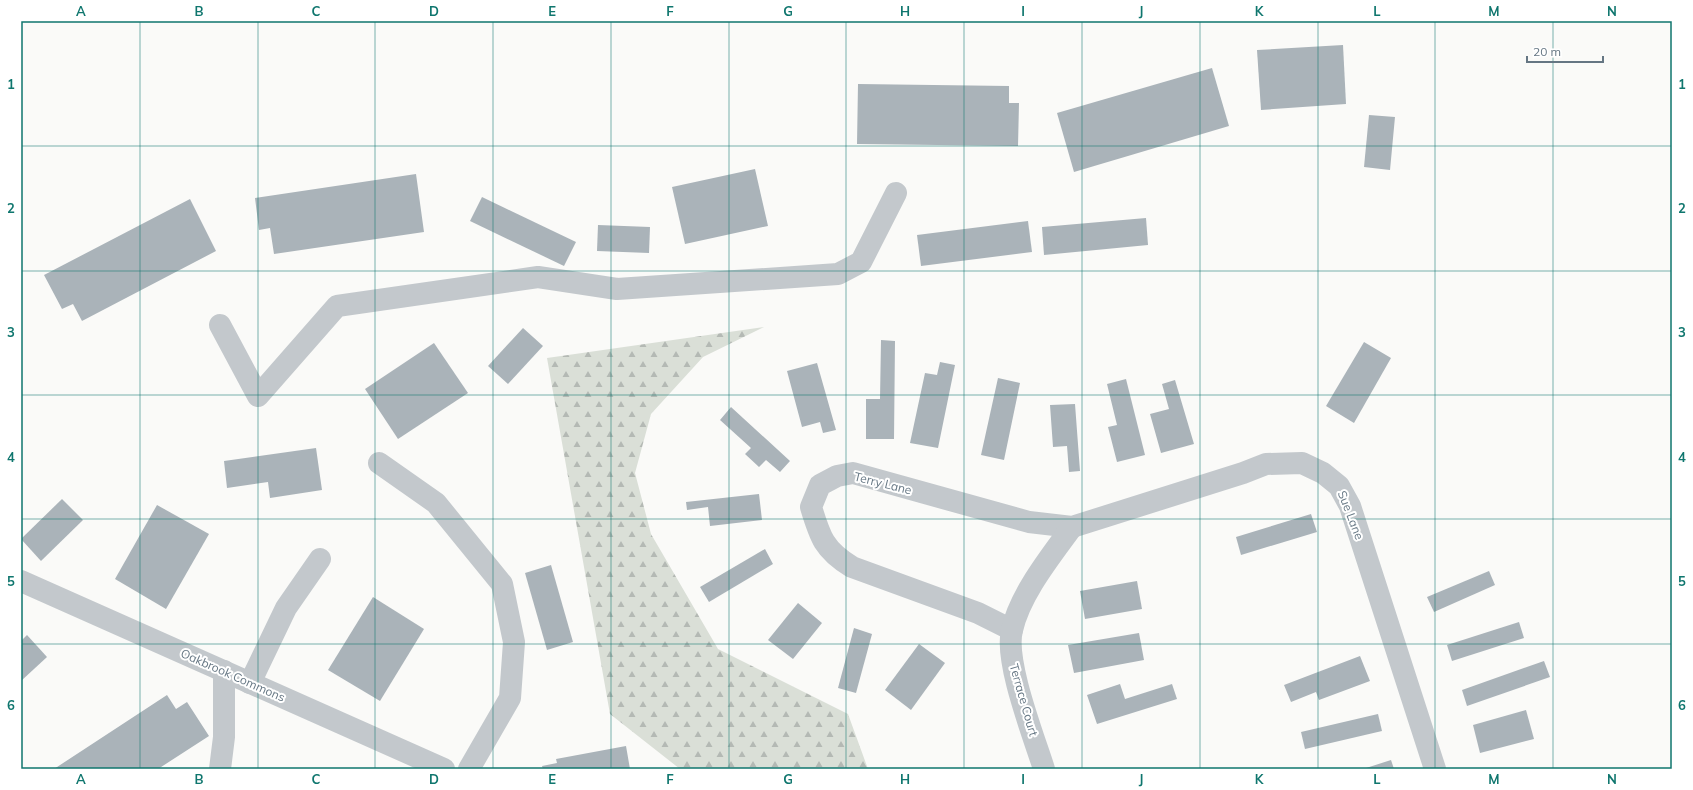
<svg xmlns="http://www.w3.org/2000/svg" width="1693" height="790" viewBox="0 0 1693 790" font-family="Mulish,sans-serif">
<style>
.forest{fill:url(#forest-firs)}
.building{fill:#aab3b9}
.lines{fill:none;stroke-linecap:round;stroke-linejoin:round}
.minor{stroke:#c3c8cc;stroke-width:22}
.grid{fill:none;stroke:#0f766e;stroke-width:1;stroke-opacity:0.55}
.labels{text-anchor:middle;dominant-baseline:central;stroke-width:4;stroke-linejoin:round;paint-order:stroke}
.street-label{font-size:12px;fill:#657683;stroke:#fff}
.neatline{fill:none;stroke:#0f766e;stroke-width:1.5}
.grid-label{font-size:13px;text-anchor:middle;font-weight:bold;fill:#0f766e}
</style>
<defs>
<pattern id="forest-firs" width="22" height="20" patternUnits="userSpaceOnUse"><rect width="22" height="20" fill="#dadfd7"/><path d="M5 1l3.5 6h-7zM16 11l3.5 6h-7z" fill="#b4b9b4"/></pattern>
</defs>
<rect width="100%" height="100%" fill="#fafaf8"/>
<path class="forest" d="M764,327L703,357L651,414L635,473L651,534L718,649L848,714L868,769H680L610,714L547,358Z"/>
<g class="building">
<path d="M1343,45L1346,104L1261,110L1257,50Z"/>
<path d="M1212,68L1229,126L1074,172L1057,113Z"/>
<path d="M858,84L1009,86V103H1019L1018,146L857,144Z"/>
<path d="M1369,115L1395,117L1390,170L1364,167Z"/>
<path d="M755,169L768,226L685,244L672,187Z"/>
<path d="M416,174L424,232L274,254L270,228L259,230L255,198Z"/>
<path d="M482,197L576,242L564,266L470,221Z"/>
<path d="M190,199L216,251L82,321L73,304L62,309L44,275Z"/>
<path d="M1146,218L1148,245L1044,255L1042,227Z"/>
<path d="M1028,221L1032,252L921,266L917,235Z"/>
<path d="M598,225L650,227L649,253L597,251Z"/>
<path d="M523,328L543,346L508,384L488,366Z"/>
<path d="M881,340L895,341L894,439H866V399H880Z"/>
<path d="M1364,342L1391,358L1354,423L1326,406Z"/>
<path d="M434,343L468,393L398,439L365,389Z"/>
<path d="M940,362L955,365L938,448L910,443L925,373L937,375Z"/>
<path d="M817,363L836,430L823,433L820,422L802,427L787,371Z"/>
<path d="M998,378L1020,383L1004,460L981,455Z"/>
<path d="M1126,379L1145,455L1117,462L1108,427L1117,425L1107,384Z"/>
<path d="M1175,380L1194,444L1161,453L1150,414L1169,409L1162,384Z"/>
<path d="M1075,404L1080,471L1069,472L1067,446L1053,447L1050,405Z"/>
<path d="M731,407L790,461L780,472L766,460L759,467L745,454L751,448L720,420Z"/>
<path d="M316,448L322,490L270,498L268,482L227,488L224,461Z"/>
<path d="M759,494L762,520L710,526L708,507L687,510L686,502Z"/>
<path d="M62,499L83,520L41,561L21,539Z"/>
<path d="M157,505L209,534L166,609L115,579Z"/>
<path d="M1311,514L1317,532L1241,555L1236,537Z"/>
<path d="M765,549L773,564L709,602L700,587Z"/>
<path d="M551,565L573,642L547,650L525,573Z"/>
<path d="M1489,571L1495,585L1434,612L1427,597Z"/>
<path d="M1137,581L1142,609L1085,619L1080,591Z"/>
<path d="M373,597L424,629L380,701L328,670Z"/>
<path d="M798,603L822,623L793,659L768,640Z"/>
<path d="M1519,622L1524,638L1452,661L1447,645Z"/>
<path d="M854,628L872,634L856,693L838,688Z"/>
<path d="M1139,633L1144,660L1074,673L1068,645Z"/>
<path d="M27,635L47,657L21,681V641Z"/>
<path d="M919,644L945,663L911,710L885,690Z"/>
<path d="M1360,656L1370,681L1319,700L1316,692L1291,702L1284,685Z"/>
<path d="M1544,661L1550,677L1467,706L1462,690Z"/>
<path d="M1120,684L1125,699L1172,684L1177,699L1097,724L1087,695Z"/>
<path d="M167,695L176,709L187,702L209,736L158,769H54Z"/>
<path d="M1526,710L1534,739L1480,753L1473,725Z"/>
<path d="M1378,714L1382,731L1305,749L1301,732Z"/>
<path d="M626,746L630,769H543L542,766L557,763L556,759Z"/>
<path d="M1391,760L1394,769H1363Z"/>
</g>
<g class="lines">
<g class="minor">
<path d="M220,325L258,396L337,306L538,277L617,289L838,274L861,262L896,193"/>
<path d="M379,463L436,503L502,584L514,642L510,698L469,769"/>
<path d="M21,581L444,769"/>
<path d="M1012,630L978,613L852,567C824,550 820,537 811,507L820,485L837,476L853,473L1029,522L1072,527L1243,473L1266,464L1302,463L1323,473L1339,486L1350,506L1435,769"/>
<path d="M250,683L286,608L320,559"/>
<path d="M220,769L224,737V671"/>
<path d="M1044,769C1034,737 1004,661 1012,630C1020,594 1051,556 1072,527"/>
</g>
</g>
<path class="grid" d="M140,21V769M258,21V769M375,21V769M493,21V769M611,21V769M729,21V769M846,21V769M964,21V769M1082,21V769M1200,21V769M1318,21V769M1435,21V769M1553,21V769M21,146H1672M21,271H1672M21,395H1672M21,519H1672M21,644H1672"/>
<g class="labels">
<g class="street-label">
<text transform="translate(883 483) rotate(14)">Terry Lane</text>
<text transform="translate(1351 515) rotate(69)">Sue Lane</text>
<text transform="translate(233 675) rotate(24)">Oakbrook Commons</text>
<text transform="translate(1024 700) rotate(74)">Terrace Court</text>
</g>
</g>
<rect width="1693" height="790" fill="none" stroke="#ffffff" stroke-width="44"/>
<path d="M1527 56v6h76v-6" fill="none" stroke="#657683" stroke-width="2"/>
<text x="1533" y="56" font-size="12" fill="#657683" stroke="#ffffff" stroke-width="3" paint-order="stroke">20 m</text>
<rect x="22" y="22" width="1649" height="746" class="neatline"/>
<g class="grid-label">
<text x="81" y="16">A</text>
<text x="199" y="16">B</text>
<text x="316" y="16">C</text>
<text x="434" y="16">D</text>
<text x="552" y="16">E</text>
<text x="670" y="16">F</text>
<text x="788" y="16">G</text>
<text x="905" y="16">H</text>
<text x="1023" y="16">I</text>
<text x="1141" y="16">J</text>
<text x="1259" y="16">K</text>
<text x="1377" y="16">L</text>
<text x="1494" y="16">M</text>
<text x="1612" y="16">N</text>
<text x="11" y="89">1</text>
<text x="1682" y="89">1</text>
<text x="11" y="213">2</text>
<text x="1682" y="213">2</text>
<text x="11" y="337">3</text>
<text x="1682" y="337">3</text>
<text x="11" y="462">4</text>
<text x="1682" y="462">4</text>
<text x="11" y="586">5</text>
<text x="1682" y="586">5</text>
<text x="11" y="710">6</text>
<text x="1682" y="710">6</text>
<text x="81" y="784">A</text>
<text x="199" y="784">B</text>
<text x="316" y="784">C</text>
<text x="434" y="784">D</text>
<text x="552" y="784">E</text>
<text x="670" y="784">F</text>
<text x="788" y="784">G</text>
<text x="905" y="784">H</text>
<text x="1023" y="784">I</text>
<text x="1141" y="784">J</text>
<text x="1259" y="784">K</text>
<text x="1377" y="784">L</text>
<text x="1494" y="784">M</text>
<text x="1612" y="784">N</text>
</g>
</svg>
